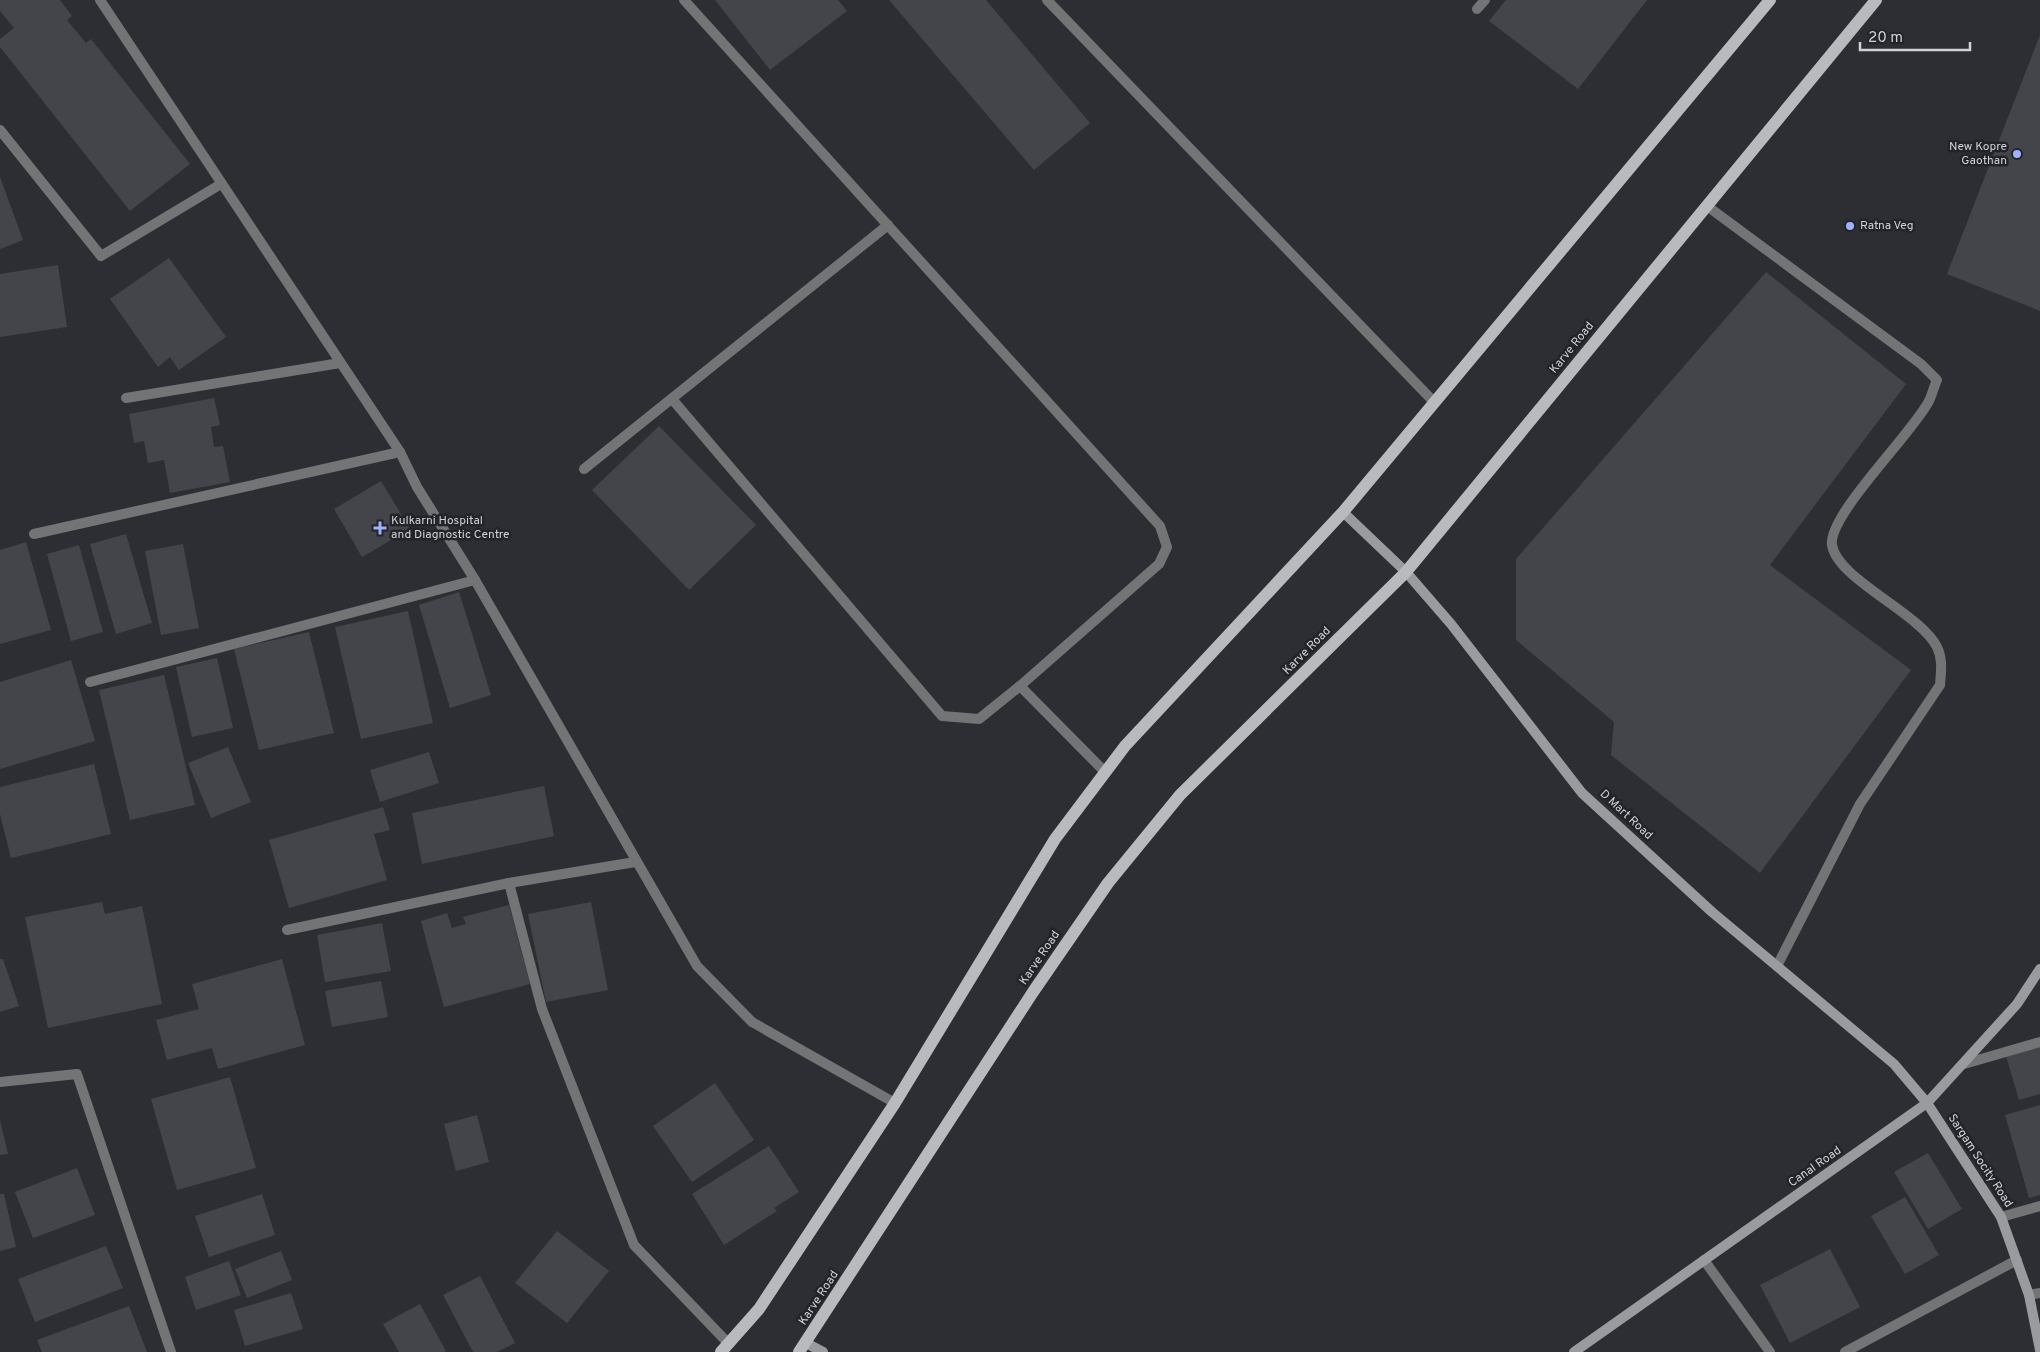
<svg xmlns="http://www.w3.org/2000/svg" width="2040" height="1352" viewBox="0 0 2040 1352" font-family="Overpass,sans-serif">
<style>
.building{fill:#44454a}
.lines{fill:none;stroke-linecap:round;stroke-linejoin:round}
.lane{stroke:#737476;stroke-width:10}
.street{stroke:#737476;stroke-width:10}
.secondary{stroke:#9a9b9f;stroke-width:10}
.primary{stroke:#b8babe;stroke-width:12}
.poi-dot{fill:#a1b2fd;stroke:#232429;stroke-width:2}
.labels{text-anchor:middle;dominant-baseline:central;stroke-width:5;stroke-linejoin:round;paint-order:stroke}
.poi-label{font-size:12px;fill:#d0d1d4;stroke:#232429;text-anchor:start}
.street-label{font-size:12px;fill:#d0d1d4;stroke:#232429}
</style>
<rect width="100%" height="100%" fill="#2d2e33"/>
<g class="building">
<path d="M0,0H60L72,16L67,20L86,43L91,39L190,164L130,211L0,47V39L14,28L0,11Z"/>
<path d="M715,0H838L847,11L770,70Z"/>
<path d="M889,0H986L1090,123L1034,170Z"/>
<path d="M1506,0H1647L1578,89L1489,21Z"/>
<path d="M2040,35V311L1947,274Z"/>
<path d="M0,177L23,240L0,249Z"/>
<path d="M169,258L226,337L179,370L170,357L158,367L110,299Z"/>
<path d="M58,265L67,327L0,337V274Z"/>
<path d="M1766,272L1906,384L1770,565L1911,670L1760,873L1611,755L1614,722L1516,640V559Z"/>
<path d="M214,398L220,425L211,427L214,447L223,446L230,482L170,493L164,460L148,463L144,441L134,443L129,414Z"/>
<path d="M659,426L756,525L689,590L592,490Z"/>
<path d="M381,481L410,529L362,557L334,509Z"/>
<path d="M126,534L152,623L116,634L90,544Z"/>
<path d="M26,542L51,630L0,644V550Z"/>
<path d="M183,544L199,628L161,635L145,551Z"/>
<path d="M79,545L103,632L71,641L47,554Z"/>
<path d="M459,592L491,695L450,708L419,605Z"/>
<path d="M408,611L433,723L361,739L335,627Z"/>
<path d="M309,632L334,733L259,750L234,649Z"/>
<path d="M217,658L233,728L192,737L176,667Z"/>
<path d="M71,660L95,741L0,769V682Z"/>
<path d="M164,675L195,805L130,820L99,690Z"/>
<path d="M228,747L251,802L211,818L188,763Z"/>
<path d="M429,752L439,783L380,802L370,770Z"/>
<path d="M94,764L111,834L11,858L0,814V787Z"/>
<path d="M544,786L554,836L422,864L412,813Z"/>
<path d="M383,807L390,830L374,834L387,880L289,908L269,840Z"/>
<path d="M102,902L105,914L142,906L162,1004L48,1028L25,917Z"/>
<path d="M591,902L608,990L546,1002L528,914Z"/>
<path d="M509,905L530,984L444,1007L421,921L447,913L452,928L466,924L463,917Z"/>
<path d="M382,923L391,971L325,982L317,935Z"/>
<path d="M0,959H3L19,1006L0,1012Z"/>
<path d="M282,959L305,1045L218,1069L212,1048L167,1060L156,1020L199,1009L192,984Z"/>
<path d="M381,981L388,1017L332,1027L325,991Z"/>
<path d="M2040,1047V1094L2019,1100L2006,1056Z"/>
<path d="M230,1077L256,1168L177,1190L151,1099Z"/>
<path d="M715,1083L754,1140L692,1182L653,1126Z"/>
<path d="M2040,1105V1195L2029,1198L2005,1115Z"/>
<path d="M477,1115L489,1162L456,1171L444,1124Z"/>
<path d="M0,1120L8,1154L0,1155Z"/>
<path d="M769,1146L799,1192L774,1208L777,1211L724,1245L692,1194Z"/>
<path d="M1928,1153L1962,1209L1928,1229L1894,1172Z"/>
<path d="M77,1168L95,1215L33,1238L15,1192Z"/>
<path d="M0,1194H4L16,1247L0,1251Z"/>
<path d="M262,1194L275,1235L209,1257L195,1216Z"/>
<path d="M1905,1197L1939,1255L1905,1274L1871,1216Z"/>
<path d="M557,1231L609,1271L567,1323L515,1283Z"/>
<path d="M106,1246L123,1288L35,1322L18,1279Z"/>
<path d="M1830,1249L1860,1307L1790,1343L1760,1285Z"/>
<path d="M281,1251L292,1280L247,1298L235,1269Z"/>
<path d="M229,1261L241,1295L196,1310L185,1277Z"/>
<path d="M480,1276L515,1343L497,1352H473L443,1295Z"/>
<path d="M291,1293L303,1329L245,1346L234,1310Z"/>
<path d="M420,1304L446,1351L443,1352H399L383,1324Z"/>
<path d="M129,1306L147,1352H42L37,1340Z"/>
</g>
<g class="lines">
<g class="lane">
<path d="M684,0L1160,526L1167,547L1159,564L1020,686L1105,772"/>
<path d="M1047,0L1434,402"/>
<path d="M0,130L101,256L221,184"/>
<path d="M1707,206L1921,364L1937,380C1934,386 1932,395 1929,401C1912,434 1828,515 1832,545C1837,579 1920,613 1937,647C1943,659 1941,672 1940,685L1860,804L1777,966"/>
<path d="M126,398L340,363"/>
<path d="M672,399L942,716L979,719L1020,686"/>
<path d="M584,469L888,225"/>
</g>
<g class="street">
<path d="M100,0L400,452L417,487L475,580L697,966L752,1022L895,1103"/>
<path d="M1477,9L1485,0"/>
<path d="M34,534L400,452"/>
<path d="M90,682L475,580"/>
<path d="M509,883L542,1009L634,1245L728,1343"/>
<path d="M287,930L509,883L635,862"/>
<path d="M1964,1064L2040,1042"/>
<path d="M0,1082L77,1074L171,1352"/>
<path d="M2001,1217L2040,1206"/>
<path d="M1704,1260L1770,1352"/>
<path d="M2029,1295L2040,1293"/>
<path d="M1845,1352L2017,1260"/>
</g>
<g class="secondary">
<path d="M1343,512L1406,572L1451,624L1582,793L1712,912L1894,1064L1927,1103L2001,1217L2029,1295L2040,1350"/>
<path d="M806,1343L823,1352"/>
<path d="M1574,1352L1927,1103L2017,1004L2040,969"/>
</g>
<g class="primary">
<path d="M721,1352L759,1309L895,1103L1055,839L1125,746L1343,512L1770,0"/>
<path d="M799,1352L1033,992L1108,883L1180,795L1406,572L1876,0"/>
</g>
</g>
<g class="poi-dot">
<circle cx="2017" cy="154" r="5"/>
<circle cx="1850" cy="226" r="5"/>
<path d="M377.5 520.5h5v5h5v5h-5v5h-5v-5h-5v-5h5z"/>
</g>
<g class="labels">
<g class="poi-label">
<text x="2007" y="147" text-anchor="end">New Kopre<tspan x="2007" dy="14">Gaothan</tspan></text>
<text x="1860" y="226">Ratna Veg</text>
<text x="391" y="521">Kulkarni Hospital<tspan x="391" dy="14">and Diagnostic Centre</tspan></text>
</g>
<g class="street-label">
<text transform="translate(1572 348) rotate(-51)">Karve Road</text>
<text transform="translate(1307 651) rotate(-45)">Karve Road</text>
<text transform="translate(1626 815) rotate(43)">D Mart Road</text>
<text transform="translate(1040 958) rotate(-56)">Karve Road</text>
<text transform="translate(1980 1161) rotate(57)">Sargam Socity Road</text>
<text transform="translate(1815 1167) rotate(-35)">Canal Road</text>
<text transform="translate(819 1298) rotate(-57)">Karve Road</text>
</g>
</g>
<path d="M1860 42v8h110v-8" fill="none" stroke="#d0d1d4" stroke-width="2.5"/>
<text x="1868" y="42" font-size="15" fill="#d0d1d4" stroke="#232429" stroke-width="4" paint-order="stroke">20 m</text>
</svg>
